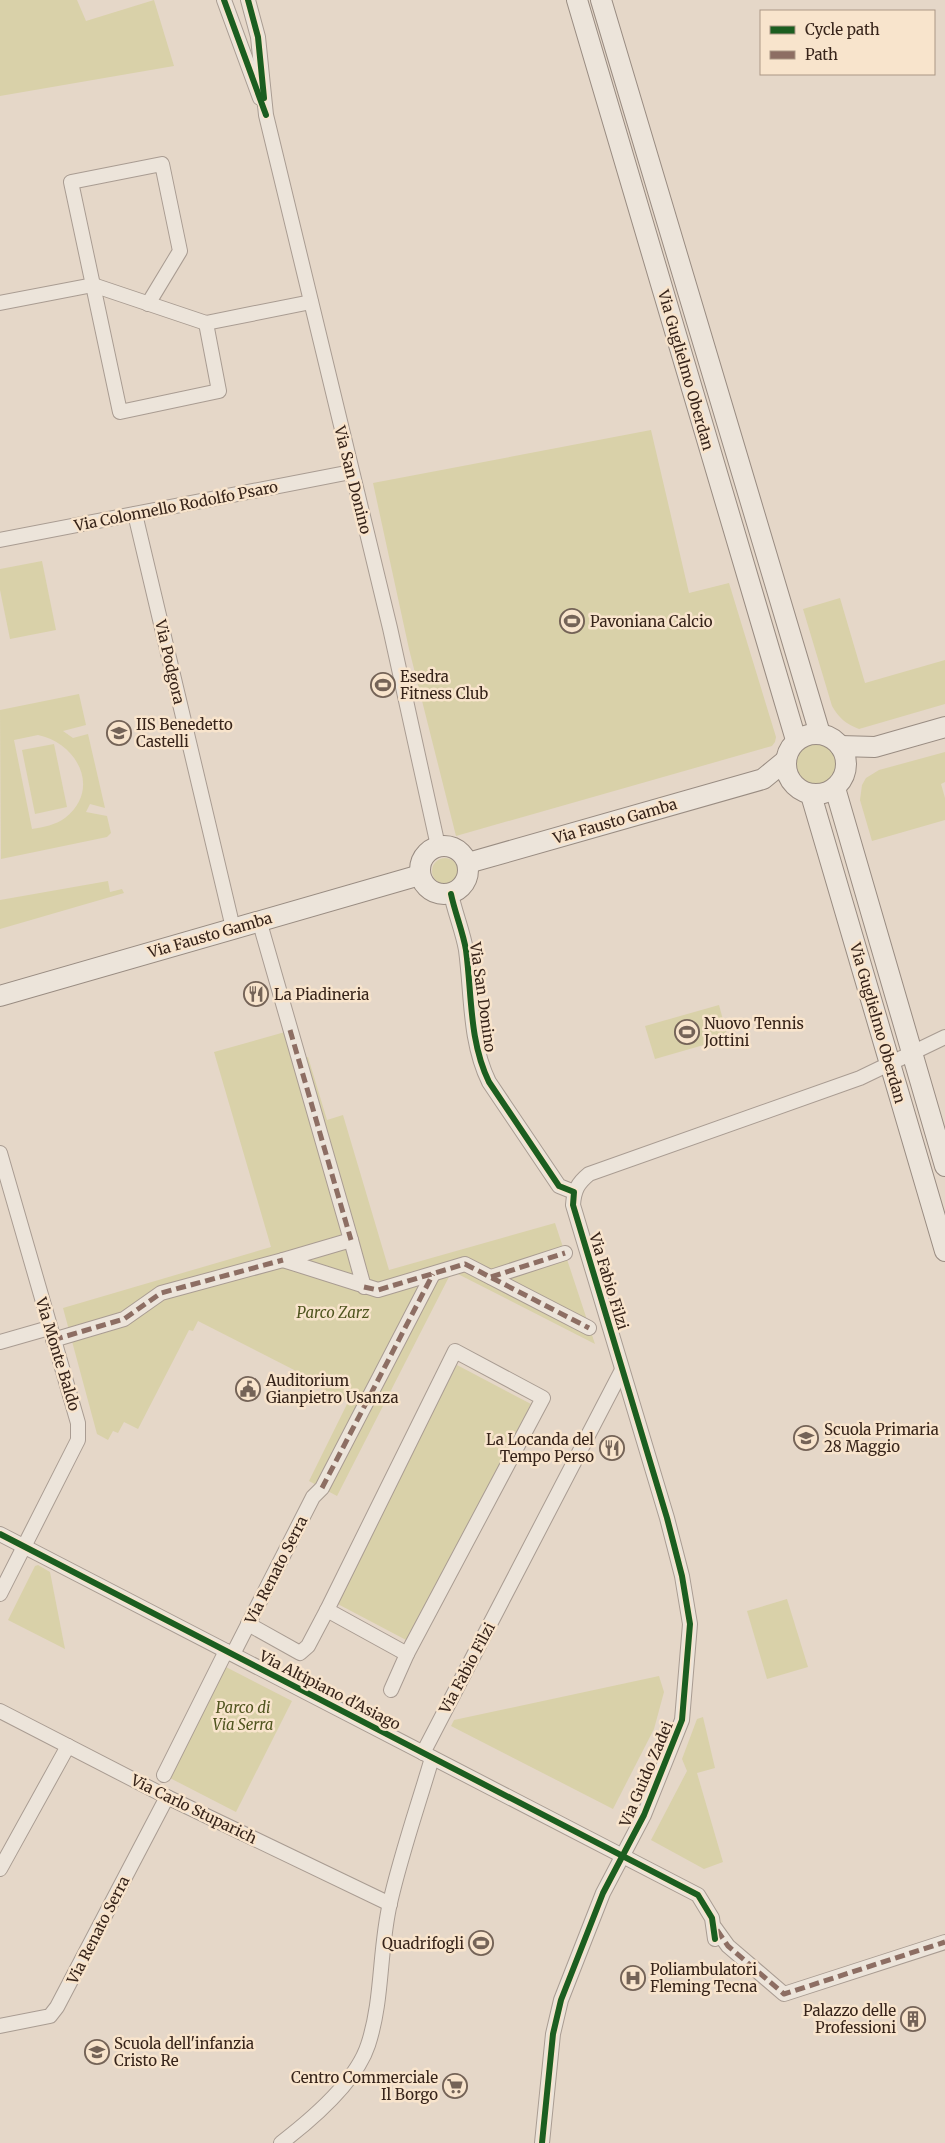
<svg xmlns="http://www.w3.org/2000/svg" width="945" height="2143" viewBox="0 0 945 2143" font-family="Merriweather,serif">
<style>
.green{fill:#d9d1a9;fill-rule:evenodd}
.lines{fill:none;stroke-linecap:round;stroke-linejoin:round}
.street-casing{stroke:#a99c92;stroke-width:16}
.secondary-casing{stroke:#998c82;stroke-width:22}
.street{stroke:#ece4da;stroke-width:14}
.secondary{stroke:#ece4da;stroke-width:20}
.quiet{stroke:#8d6e63;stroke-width:5;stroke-dasharray:10 5;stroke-linecap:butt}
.cycleway-casing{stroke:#f8e4cc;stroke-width:9}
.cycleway{stroke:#1b5e20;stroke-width:6}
.labels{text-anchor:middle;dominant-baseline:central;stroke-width:5;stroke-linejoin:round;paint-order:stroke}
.street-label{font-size:15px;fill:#37241a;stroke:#f8e4cc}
.poi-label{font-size:15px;fill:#37241a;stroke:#f8e4cc;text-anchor:start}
.park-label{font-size:15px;font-style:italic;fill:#50551f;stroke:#f8e4cc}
</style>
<rect width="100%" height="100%" fill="#e5d7c8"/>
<g class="green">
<path d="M0,0H77L86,21L154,0L174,66L0,96Z"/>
<path d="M651,430L689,593L729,583L776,737L775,742L772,746L456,836L409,649L373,483Z"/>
<path d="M42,561L56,630L10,639L0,590V569Z"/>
<path d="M840,598L865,683L945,660V704L859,729C846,724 839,718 832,706L803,609Z"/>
<path d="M79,694L86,725L63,731L73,738L88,734L105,808L90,804L86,812L107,816L111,833L107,837L1,859L0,710ZM38,735C77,743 102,789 65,818C55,825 44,827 32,829L14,740Z"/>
<path d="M54,744L67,807L35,814L22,750Z"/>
<circle cx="815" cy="765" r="21"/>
<path d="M945,752V782L941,784L945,798V820L872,841L860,800L862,785L866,778L879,770Z"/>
<circle cx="445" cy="871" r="13"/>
<path d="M108,881L110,892L122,889L124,893L0,929V900Z"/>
<path d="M719,1005L728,1038L655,1059L645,1026Z"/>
<path d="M285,1032L293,1062L308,1057L327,1120L343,1115L389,1270L555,1223L595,1344L452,1271L337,1496L309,1481L348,1402L298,1378L300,1373L198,1321L193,1331L189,1330L138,1429L124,1422L118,1433L113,1431L108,1440L97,1434L63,1308L271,1247L214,1052Z"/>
<path d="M457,1365L531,1404L408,1641L334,1602Z"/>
<path d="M38,1565L50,1572L65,1649L8,1620L35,1566Z"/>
<path d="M787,1599L808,1667L767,1679L747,1611Z"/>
<path d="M224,1666L292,1701L236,1812L168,1777Z"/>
<path d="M659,1676L664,1692L654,1729L613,1809L451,1726L454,1720Z"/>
<path d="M703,1717L715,1768L697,1773L723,1862L704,1869L651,1840L687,1771L682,1759L697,1719Z"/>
</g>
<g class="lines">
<defs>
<g id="street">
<path d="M224,0L260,98"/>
<path d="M248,0L258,37L266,115L390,628L438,846"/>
<path d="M0,303L93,285L206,323L311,302"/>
<path d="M148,304L180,251L162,164L71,182L120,412L219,391L206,323"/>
<path d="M135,514L233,928"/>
<path d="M0,540L351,472"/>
<path d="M451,894C455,913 463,932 466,950C472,995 469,1041 489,1082L559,1186L574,1192"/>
<path d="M259,920L351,1240"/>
<path d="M0,1153L78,1423V1440L0,1594"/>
<path d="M491,1277L565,1253"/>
<path d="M364,1287L351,1240L283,1260L378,1290L465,1264L589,1328"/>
<path d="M53,1340L124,1319L161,1293L283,1260"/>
<path d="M0,1342L49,1328"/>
<path d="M455,1351L543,1398L407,1654L327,1610Z"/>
<path d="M0,1534L698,1895L712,1918L715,1939"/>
<path d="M248,1624L300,1653L308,1646L327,1610"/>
<path d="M233,1654L313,1497L322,1488L433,1274"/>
<path d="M391,1690L407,1654"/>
<path d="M0,1711L167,1797L390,1904"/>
<path d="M423,1753L622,1370"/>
<path d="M164,1775L226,1651"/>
<path d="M0,1869L68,1746"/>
<path d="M715,1928L728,1946L784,1994L945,1942"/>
<path d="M0,2026L50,2016L57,2007L167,1797"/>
<path d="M281,2143C311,2120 356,2082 368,2045C383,2000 379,1950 390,1903C401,1854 418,1806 432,1758"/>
<path d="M542,2143L553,2034L561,2000L603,1893L644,1815L682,1720L690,1624L682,1576L667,1518L573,1205C574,1190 578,1183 589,1174L860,1078L945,1037"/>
</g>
<g id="secondary">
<path d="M577,0L796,740"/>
<path d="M601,0L820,734"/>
<circle cx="816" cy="764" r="30"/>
<path d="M840,746L875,747L945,727"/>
<path d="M835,788L945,1166"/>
<path d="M811,795L945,1251"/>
<circle cx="444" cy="870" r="24"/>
<path d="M468,863L763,779L785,761"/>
<path d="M0,996L420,875"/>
</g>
</defs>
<use href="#street" class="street-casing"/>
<use href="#secondary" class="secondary-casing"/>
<use href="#street" class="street"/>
<use href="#secondary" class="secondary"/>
<g class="quiet">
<path d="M290,1030L351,1240"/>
<path d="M491,1277L565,1253"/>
<path d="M364,1287L378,1290L465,1264L589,1328"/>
<path d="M53,1340L124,1319L161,1293L283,1260"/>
<path d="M322,1488L433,1274"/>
<path d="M717,1930L728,1946L784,1994L945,1942"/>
</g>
<defs>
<g id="cycleway">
<path d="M224,0L266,115"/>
<path d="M248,0L258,37L264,98"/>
<path d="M451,894C455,913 463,932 466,950C472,995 469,1041 489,1082L559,1186L574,1192L573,1205L667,1518L682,1576L690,1624L682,1720L644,1815L603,1893L561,2000L553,2034L542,2143"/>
<path d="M0,1534L698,1895L712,1918L715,1939"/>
</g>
</defs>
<use href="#cycleway" class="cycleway-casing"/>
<use href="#cycleway" class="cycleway"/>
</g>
<defs>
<symbol id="stadium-ring" viewBox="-11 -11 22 22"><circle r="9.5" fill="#f8e4cc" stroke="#746357" stroke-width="1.5"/><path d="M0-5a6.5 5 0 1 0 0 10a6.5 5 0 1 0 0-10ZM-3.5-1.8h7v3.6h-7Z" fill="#746357"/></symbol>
<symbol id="school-ring" viewBox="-11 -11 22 22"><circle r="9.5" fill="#f8e4cc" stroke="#746357" stroke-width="1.5"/><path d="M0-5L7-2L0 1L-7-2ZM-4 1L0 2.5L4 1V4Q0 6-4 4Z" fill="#746357"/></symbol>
<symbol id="restaurant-ring" viewBox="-11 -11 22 22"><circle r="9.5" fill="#f8e4cc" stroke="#746357" stroke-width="1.5"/><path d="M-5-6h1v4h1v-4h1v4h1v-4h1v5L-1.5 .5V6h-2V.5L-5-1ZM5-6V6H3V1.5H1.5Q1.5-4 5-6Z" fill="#746357"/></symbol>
<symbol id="civic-ring" viewBox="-11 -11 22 22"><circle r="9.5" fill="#f8e4cc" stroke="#746357" stroke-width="1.5"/><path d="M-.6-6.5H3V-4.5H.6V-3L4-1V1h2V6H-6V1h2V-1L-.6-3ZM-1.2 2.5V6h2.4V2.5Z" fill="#746357"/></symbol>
<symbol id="hospital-ring" viewBox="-11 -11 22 22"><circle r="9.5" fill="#f8e4cc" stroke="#746357" stroke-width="1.5"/><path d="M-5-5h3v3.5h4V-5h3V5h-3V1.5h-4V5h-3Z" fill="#746357"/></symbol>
<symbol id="building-ring" viewBox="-11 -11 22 22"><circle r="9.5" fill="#f8e4cc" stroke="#746357" stroke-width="1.5"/><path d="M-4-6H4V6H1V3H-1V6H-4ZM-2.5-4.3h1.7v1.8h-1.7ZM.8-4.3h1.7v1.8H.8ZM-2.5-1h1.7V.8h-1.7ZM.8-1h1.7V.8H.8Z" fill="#746357"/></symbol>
<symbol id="supermarket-ring" viewBox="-11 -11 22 22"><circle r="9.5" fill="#f8e4cc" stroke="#746357" stroke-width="1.5"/><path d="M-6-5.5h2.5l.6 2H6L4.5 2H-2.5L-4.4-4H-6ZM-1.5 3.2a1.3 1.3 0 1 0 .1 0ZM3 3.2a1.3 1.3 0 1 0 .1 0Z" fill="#746357"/></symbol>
</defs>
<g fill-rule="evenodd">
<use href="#stadium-ring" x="558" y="607" width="28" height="28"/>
<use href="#stadium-ring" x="369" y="671" width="28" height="28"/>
<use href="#school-ring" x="105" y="719" width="28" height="28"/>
<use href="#restaurant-ring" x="242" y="980" width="28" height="28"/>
<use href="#stadium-ring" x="673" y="1018" width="28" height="28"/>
<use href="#civic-ring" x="234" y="1375" width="28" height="28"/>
<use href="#school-ring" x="792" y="1424" width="28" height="28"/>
<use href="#restaurant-ring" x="598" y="1434" width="28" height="28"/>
<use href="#stadium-ring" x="467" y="1929" width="28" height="28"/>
<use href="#hospital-ring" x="619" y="1964" width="28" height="28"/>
<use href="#building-ring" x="899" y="2005" width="28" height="28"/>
<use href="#school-ring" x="83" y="2038" width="28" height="28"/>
<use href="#supermarket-ring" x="441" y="2072" width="28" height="28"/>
</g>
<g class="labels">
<g class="street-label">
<text transform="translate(686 370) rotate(74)">Via Guglielmo Oberdan</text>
<text transform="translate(353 480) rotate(76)">Via San Donino</text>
<text transform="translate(176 506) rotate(-11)">Via Colonnello Rodolfo Psaro</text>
<text transform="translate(170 662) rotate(77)">Via Podgora</text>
<text transform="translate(615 821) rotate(-16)">Via Fausto Gamba</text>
<text transform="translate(210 935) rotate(-16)">Via Fausto Gamba</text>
<text transform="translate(483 997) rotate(82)">Via San Donino</text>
<text transform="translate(878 1023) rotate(74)">Via Guglielmo Oberdan</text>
<text transform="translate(609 1281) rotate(73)">Via Fabio Filzi</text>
<text transform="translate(58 1354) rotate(73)">Via Monte Baldo</text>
<text transform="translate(276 1570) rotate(-63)">Via Renato Serra</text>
<text transform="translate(467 1668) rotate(-62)">Via Fabio Filzi</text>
<text transform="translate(330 1690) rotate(27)">Via Altipiano d'Asiago</text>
<text transform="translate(646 1774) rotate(-67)">Via Guido Zadei</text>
<text transform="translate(194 1809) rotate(26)">Via Carlo Stuparich</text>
<text transform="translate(98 1930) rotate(-63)">Via Renato Serra</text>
</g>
<g class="poi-label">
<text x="590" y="621">Pavoniana Calcio</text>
<text x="400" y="676">Esedra<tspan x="400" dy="17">Fitness Club</tspan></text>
<text x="136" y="724">IIS Benedetto<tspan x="136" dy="17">Castelli</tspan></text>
<text x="274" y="994">La Piadineria</text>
<text x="704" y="1023">Nuovo Tennis<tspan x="704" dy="17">Jottini</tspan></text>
<text x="266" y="1380">Auditorium<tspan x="266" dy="17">Gianpietro Usanza</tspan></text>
<text x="824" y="1429">Scuola Primaria<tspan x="824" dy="17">28 Maggio</tspan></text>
<text x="594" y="1439" text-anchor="end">La Locanda del<tspan x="594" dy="17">Tempo Perso</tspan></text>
<text x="464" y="1943" text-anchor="end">Quadrifogli</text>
<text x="650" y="1969">Poliambulatori<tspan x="650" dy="17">Fleming Tecna</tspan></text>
<text x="896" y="2010" text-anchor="end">Palazzo delle<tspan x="896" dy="17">Professioni</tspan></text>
<text x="114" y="2043">Scuola dell'infanzia<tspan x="114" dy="17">Cristo Re</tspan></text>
<text x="438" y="2077" text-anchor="end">Centro Commerciale<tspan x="438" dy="17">Il Borgo</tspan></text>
</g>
<g class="park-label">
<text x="333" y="1312">Parco Zarz</text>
<text x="243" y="1707">Parco di<tspan x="243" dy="17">Via Serra</tspan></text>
</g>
</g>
<rect x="760" y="10" width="175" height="65" fill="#f8e4cc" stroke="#ab9785"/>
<rect x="770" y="26" width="25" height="8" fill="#1b5e20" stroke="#ab9785"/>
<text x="805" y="35" font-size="15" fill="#37241a">Cycle path</text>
<rect x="770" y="51" width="25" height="8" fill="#8d6e63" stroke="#ab9785"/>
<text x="805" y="60" font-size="15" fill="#37241a">Path</text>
</svg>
